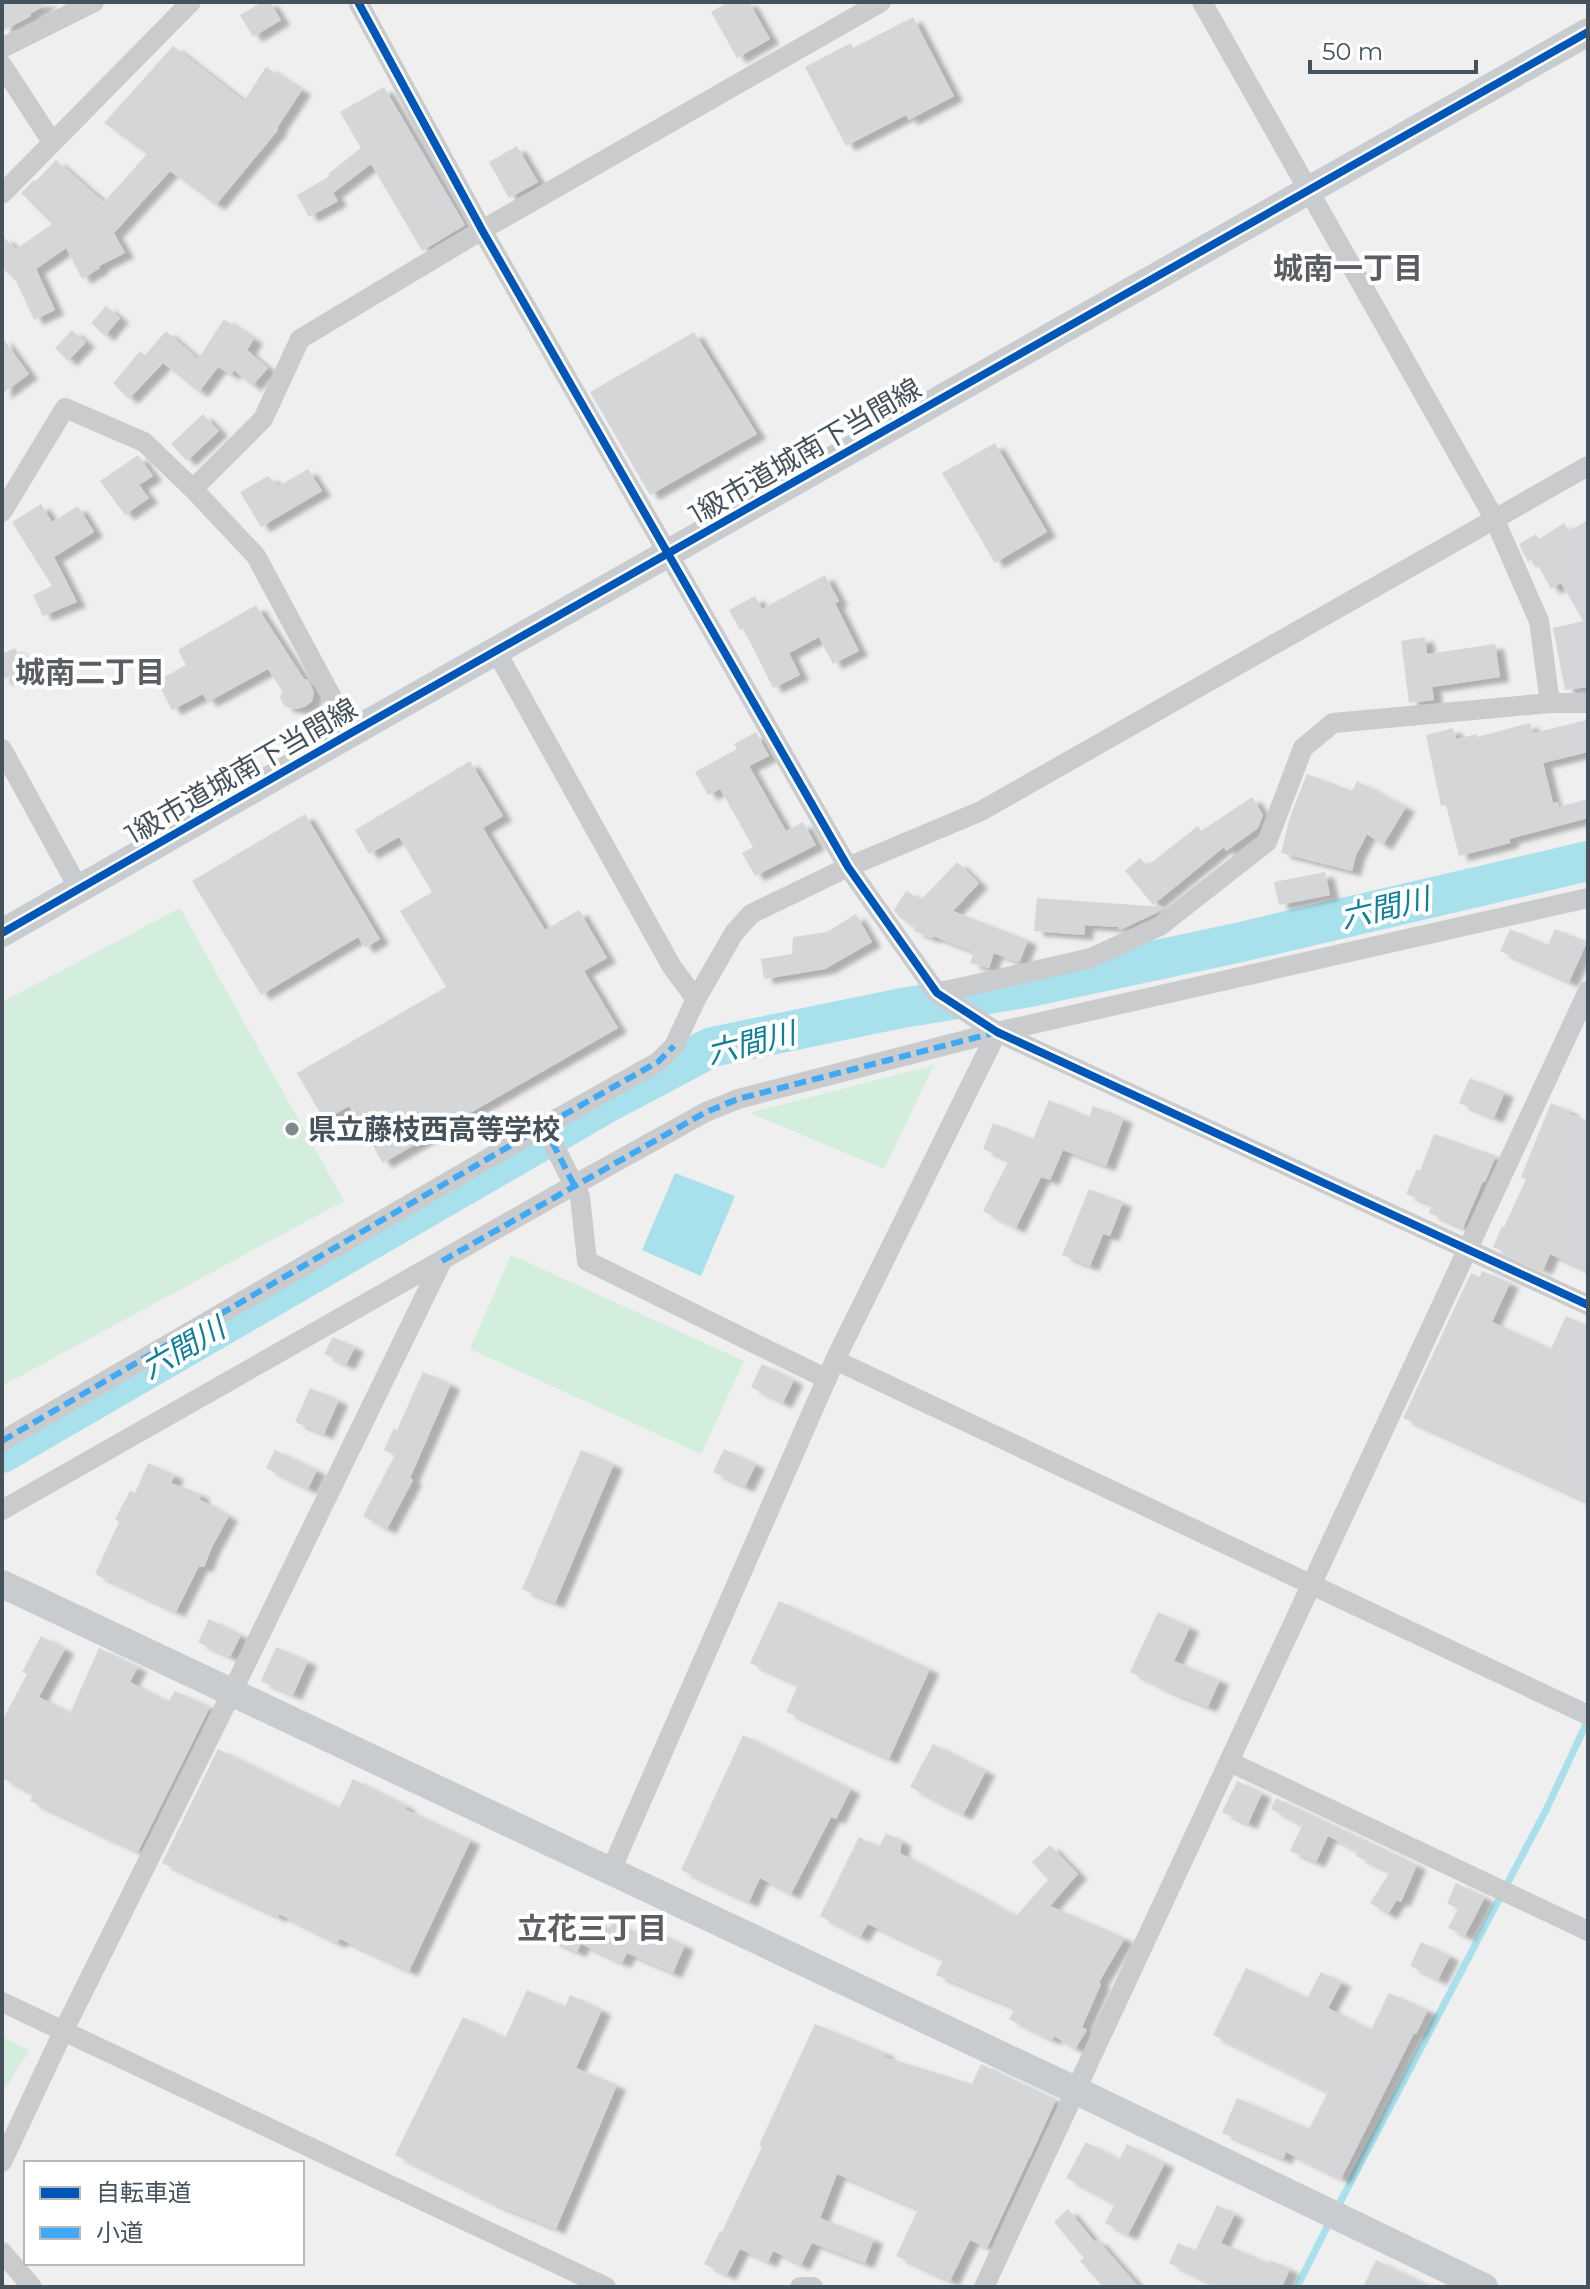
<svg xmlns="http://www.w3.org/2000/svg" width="1590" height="2289" viewBox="0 0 1590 2289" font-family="Montserrat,'Noto Sans JP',sans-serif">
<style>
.green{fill:#d3eedc}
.water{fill:#a8e0ec}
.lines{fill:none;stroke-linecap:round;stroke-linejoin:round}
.stream{stroke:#a8e0ec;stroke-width:7}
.river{stroke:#a8e0ec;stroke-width:40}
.building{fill:#d5d6d7;filter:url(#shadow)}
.street{stroke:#c9cbcd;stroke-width:20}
.secondary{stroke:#c9cccf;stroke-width:28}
.quiet{stroke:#3fa9f5;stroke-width:6;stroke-dasharray:12 6;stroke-linecap:butt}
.cycleway-casing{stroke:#fff;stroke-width:13}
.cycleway{stroke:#0057b8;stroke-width:8}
.poi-dot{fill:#81898f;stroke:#fff;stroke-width:3}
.labels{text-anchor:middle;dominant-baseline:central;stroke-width:8;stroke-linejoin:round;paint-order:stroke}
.street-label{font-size:28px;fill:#46525b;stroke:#fff}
.poi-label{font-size:28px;font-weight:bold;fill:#46525b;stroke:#fff;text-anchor:start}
.neighbourhood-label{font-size:30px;font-weight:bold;fill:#5a5e63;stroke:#fff}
.water-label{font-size:30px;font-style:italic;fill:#0f8097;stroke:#fff}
</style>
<defs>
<filter id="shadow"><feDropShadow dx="9" dy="5" stdDeviation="2" flood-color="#0004"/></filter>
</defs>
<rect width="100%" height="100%" fill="#efefef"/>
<g class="green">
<path d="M180,908L344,1201L2,1386V1002Z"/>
<path d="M934,1065L884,1169L750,1113Z"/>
<path d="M511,1255L744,1361L701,1454L470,1349Z"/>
<path d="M2,2037L30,2050L2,2093Z"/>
</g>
<path class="water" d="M675,1173L735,1196L701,1276L642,1250Z"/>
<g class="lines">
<g class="stream">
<path d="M1336,2210L1546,1810L1588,1720"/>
<path d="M1297,2287L1330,2221"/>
</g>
<path class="river" d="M2,1453L610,1101L712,1047L902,1008L1030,987L1232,944L1588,861"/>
</g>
<g class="building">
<path d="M2,2H49L30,14L31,16L2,31Z"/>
<path d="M262,2H270L281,20L253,37L240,15Z"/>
<path d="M728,2H749L770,39L737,58L711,12Z"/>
<path d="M913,17L954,96L909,120L906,115L846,146L805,67L851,43L853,48Z"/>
<path d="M173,46L244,101L266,67L302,90L277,128L278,130L216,205L170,171L114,233L125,253L99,266L100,268L82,279L66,248L36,269L55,310L34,320L16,281L2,268V236L16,249L52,224L21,193L34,180L36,181L56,160L104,202L147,154L104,123Z"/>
<path d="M384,87L465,225L422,251L371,164L333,193L338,201L309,217L297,195L330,176L328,174L361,148L340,112Z"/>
<path d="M517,146L538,182L509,198L489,162Z"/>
<path d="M106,306L120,318L105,336L91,323Z"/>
<path d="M224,319L254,339L247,350L268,368L252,386L234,370L231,375L218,367L199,392L163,363L129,399L113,383L140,351L145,355L166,331L198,359Z"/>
<path d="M72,330L86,342L68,361L55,348Z"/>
<path d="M694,332L757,434L650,495L590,392Z"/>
<path d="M2,337L29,374L2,394Z"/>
<path d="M203,414L219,431L187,461L171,444Z"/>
<path d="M995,443L1047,532L995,563L942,473Z"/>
<path d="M138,455L153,476L139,485L149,498L125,515L100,481Z"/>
<path d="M308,469L322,491L261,527L240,492L268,476L279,486Z"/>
<path d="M41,504L52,522L78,506L94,532L54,557L77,602L43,616L33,595L52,586L12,522Z"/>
<path d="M1588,520V687L1565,690L1553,628L1583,621L1561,583L1551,589L1534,558L1528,562L1519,544L1536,534L1539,539L1564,523L1569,531Z"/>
<path d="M825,575L839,601L835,603L859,651L833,664L819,637L789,653L800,675L773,688L743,628L740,630L729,610L755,596L762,609Z"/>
<path d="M256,605L304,679L308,680L314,692L312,701L306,706L298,709L285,707L280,698L282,691L268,669L208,702L203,694L172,710L157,681L186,665L178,650Z"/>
<path d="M1425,637L1427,654L1495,644L1500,677L1432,687L1434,700L1409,703L1401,641Z"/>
<path d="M15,648L25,669L2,680V654Z"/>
<path d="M1586,720L1588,730V752L1543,763L1553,803L1558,802L1559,807L1588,799V818L1509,839L1510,843L1459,856L1446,805L1441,806L1426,735L1453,728L1456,739L1477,734V737L1530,723L1533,733Z"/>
<path d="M756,732L769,756L749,766L786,831L803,822L816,845L755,876L742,853L753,847L720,789L708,795L695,772L737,749L734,744Z"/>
<path d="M470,761L503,816L483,828L545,930L579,910L607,958L584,971L618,1028L383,1163L349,1106L324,1120L297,1073L446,987L400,911L432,892L399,837L369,854L355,830Z"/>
<path d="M1307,774L1352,791L1357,781L1406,807L1383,845L1367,834L1356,855L1352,871L1281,853L1290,817Z"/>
<path d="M1252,797L1263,815L1258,828L1226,851L1224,847L1153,905L1125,871L1140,858L1147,866L1198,826L1201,831Z"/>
<path d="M305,814L380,939L365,948L358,937L261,995L192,881Z"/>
<path d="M957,862L979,883L953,911L1028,940L1020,961L1017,962L994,953L989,968L970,963L974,952L933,936L932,938L914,931L915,927L899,917L894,910L906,891L921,900Z"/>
<path d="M1325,872L1330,895L1279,905L1274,882Z"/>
<path d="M1037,898L1163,907L1154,914L1120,930L1118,927L1085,925L1084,935L1034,931Z"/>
<path d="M856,914L872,942L825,969L764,979L761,959L792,954L793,937L827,932Z"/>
<path d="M1510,929L1548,945L1555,929L1587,942L1569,982L1500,951Z"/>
<path d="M1470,1078L1505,1092L1494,1118L1459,1103Z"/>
<path d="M1049,1100L1089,1117L1093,1106L1124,1118L1106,1166L1063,1150L1050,1180L1041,1177L1016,1228L983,1211L1009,1160L983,1149L993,1123L1033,1139Z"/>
<path d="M1551,1103L1570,1111L1569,1114L1588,1121V1271L1550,1254L1543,1270L1493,1247L1502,1226L1504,1227L1526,1179L1521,1177Z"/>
<path d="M1434,1134L1496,1156L1485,1182L1483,1181L1463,1228L1429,1213L1432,1205L1406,1194L1417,1169L1420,1171Z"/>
<path d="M1089,1189L1123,1202L1110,1236L1103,1234L1090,1266L1062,1255Z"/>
<path d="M1482,1271L1510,1283L1492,1322L1551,1349L1566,1316L1588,1326V1502L1403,1418L1471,1273L1480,1277Z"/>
<path d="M333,1337L355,1347L346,1365L324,1354Z"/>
<path d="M762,1364L794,1380L783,1403L751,1387Z"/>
<path d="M423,1372L451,1384L410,1478L413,1480L387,1529L363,1516L395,1455L384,1450L394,1428L397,1430Z"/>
<path d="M310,1388L339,1400L324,1434L295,1422Z"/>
<path d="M724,1449L756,1464L745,1487L713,1472Z"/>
<path d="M275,1450L317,1470L308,1489L266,1468Z"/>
<path d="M581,1450L614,1464L555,1603L522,1589Z"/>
<path d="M148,1463L175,1475L171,1483L201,1494L199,1499L229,1516L212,1547L204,1567L199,1566L176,1612L95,1574L119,1522L115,1519L130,1491L135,1493Z"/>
<path d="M779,1601L930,1669L889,1759L786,1712L798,1685L750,1663Z"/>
<path d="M1158,1612L1190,1627L1174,1661L1220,1680L1208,1707L1169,1691L1130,1672Z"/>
<path d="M209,1619L241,1635L230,1657L198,1642Z"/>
<path d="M41,1636L65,1649L39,1697L70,1713L99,1648L138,1667L130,1682L168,1702L175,1691L210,1707L138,1852L30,1801L33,1794L2,1778V1721L27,1674L22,1672Z"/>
<path d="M276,1647L308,1661L293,1695L261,1681Z"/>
<path d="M743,1735L851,1789L836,1819L831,1817L791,1894L760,1878L749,1902L681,1870Z"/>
<path d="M933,1744L986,1771L963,1815L910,1787Z"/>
<path d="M218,1749L339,1808L353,1779L407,1806L405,1809L471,1840L409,1971L340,1939L337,1943L279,1914L278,1917L162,1863Z"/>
<path d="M1237,1781L1262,1793L1248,1824L1222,1812Z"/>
<path d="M1276,1798L1417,1865L1401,1902L1397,1900L1388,1914L1370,1903L1390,1872L1356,1856L1358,1851L1328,1836L1316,1862L1290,1851L1302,1825L1271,1809Z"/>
<path d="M886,1833L902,1841L900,1853L1016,1916L1048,1880L1032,1862L1050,1845L1078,1874L1050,1906L1125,1938L1099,1982L1101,1984L1082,2027L1087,2030L1075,2049L1054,2036L1052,2040L1009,2019L1015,2008L936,1975L943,1959L868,1924L860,1937L820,1916L859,1837L879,1847Z"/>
<path d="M1456,1883L1485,1897L1465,1936L1448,1928L1458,1909L1447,1903Z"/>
<path d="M563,1909L609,1928L613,1922L644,1935L648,1928L685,1945L673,1973L627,1953L622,1963L581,1944L577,1952L550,1940Z"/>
<path d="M1421,1942L1450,1956L1438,1980L1410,1966Z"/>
<path d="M1246,1968L1307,1998L1321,1972L1342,1982L1328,2008L1371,2030L1389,1993L1428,2010L1416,2034L1414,2033L1341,2179L1286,2152L1283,2159L1222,2133L1237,2098L1309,2129L1328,2092L1213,2035Z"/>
<path d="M527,1990L565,2007L570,1995L602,2010L576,2068L617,2085L556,2229L499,2206L395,2155L463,2017L505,2038Z"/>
<path d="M815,2024L886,2053L885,2057L972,2084L981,2064L1056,2100L1029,2159L1025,2157L1028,2160L987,2248L970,2240L950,2281L896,2256L918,2209L837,2174L820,2218L874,2239L865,2263L812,2243L801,2265L773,2251L768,2262L740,2249L727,2275L704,2264L720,2231L722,2232L762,2147L759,2145Z"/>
<path d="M1086,2142L1119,2160L1127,2144L1165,2163L1128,2235L1105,2223L1115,2204L1066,2178Z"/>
<path d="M1217,2205L1235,2214L1221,2243L1269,2263L1270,2260L1290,2269L1282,2287H1218L1169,2263L1178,2243L1195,2251Z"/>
<path d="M1068,2209L1095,2242L1097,2239L1139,2287H1103L1080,2261L1084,2258L1054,2222Z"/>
<path d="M1376,2260L1431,2287H1363Z"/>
</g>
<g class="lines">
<g class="street">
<path d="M358,2L482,230L848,867L937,993L997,1032L1588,1305"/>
<path d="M1202,2L1494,518L1539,621L1550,703"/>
<path d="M2,48L94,2"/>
<path d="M2,65L52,142"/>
<path d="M2,194L191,2"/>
<path d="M2,512L65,408L144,442L193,489"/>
<path d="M496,651L672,967L696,999"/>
<path d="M351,733L256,556L193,489L263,419L300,339L482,230L881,2"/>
<path d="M2,749L79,889"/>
<path d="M937,993L1091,958L1160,926L1267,842L1303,748L1333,723L1550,703H1588"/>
<path d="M544,1126L580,1197L587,1261L827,1379"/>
<path d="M835,1360L1588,1715"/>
<path d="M2,1441L544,1126L658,1062L674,1046L696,999L734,933L751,914L848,867L981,811L1588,466"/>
<path d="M2,1510L574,1185L706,1112L738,1099L997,1032L1588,898"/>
<path d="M1230,1762L1588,1931"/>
<path d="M611,1870L835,1360L997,1032"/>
<path d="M2,2002L606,2287"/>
<path d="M2,2162L63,2032L232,1692L442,1261"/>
<path d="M2,2252L32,2287"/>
<path d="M800,2287H813"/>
<path d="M984,2287L1588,991"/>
</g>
<g class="secondary">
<path d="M2,933L351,733L1588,32"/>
<path d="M2,1584L1077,2091L1484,2287"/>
</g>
<g class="quiet">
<path d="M544,1126L574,1185"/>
<path d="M442,1261L706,1112L738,1099L997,1032"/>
<path d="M2,1441L544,1126L658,1062L674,1046"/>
</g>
<defs>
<g id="cycleway">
<path d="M358,2L482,230L848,867L937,993L997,1032L1588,1305"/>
<path d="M2,933L351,733L1588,32"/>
</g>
</defs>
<use href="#cycleway" class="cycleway-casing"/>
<use href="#cycleway" class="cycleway"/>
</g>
<circle class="poi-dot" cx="292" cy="1129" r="8"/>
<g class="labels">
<g class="street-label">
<text transform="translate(805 451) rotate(-30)">1級市道城南下当間線</text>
<text transform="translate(241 771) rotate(-30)">1級市道城南下当間線</text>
</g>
<g class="poi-label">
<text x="308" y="1129">県立藤枝西高等学校</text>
</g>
<g class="neighbourhood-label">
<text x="1348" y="268">城南一丁目</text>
<text x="90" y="672">城南二丁目</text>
<text x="592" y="1928">立花三丁目</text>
</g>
<g class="water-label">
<text transform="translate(1385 908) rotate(-13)">六間川</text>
<text transform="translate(751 1043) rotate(-14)">六間川</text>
<text transform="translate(183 1348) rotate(-30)">六間川</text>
</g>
</g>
<rect width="1590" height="2289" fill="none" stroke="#46525b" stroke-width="8"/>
<rect x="24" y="2161" width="280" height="104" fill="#ffffff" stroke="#b5babd" stroke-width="2"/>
<rect x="40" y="2187" width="40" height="12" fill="#0057b8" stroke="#b5babd" stroke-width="2"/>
<text x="96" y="2201" font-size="24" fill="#46525b">自転車道</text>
<rect x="40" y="2227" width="40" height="12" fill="#3fa9f5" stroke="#b5babd" stroke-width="2"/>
<text x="96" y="2241" font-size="24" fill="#46525b">小道</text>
<path d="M1310 60v12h166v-12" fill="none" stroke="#46525b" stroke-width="4"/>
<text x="1322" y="60" font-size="24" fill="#46525b" stroke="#ffffff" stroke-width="6" paint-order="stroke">50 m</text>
</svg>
